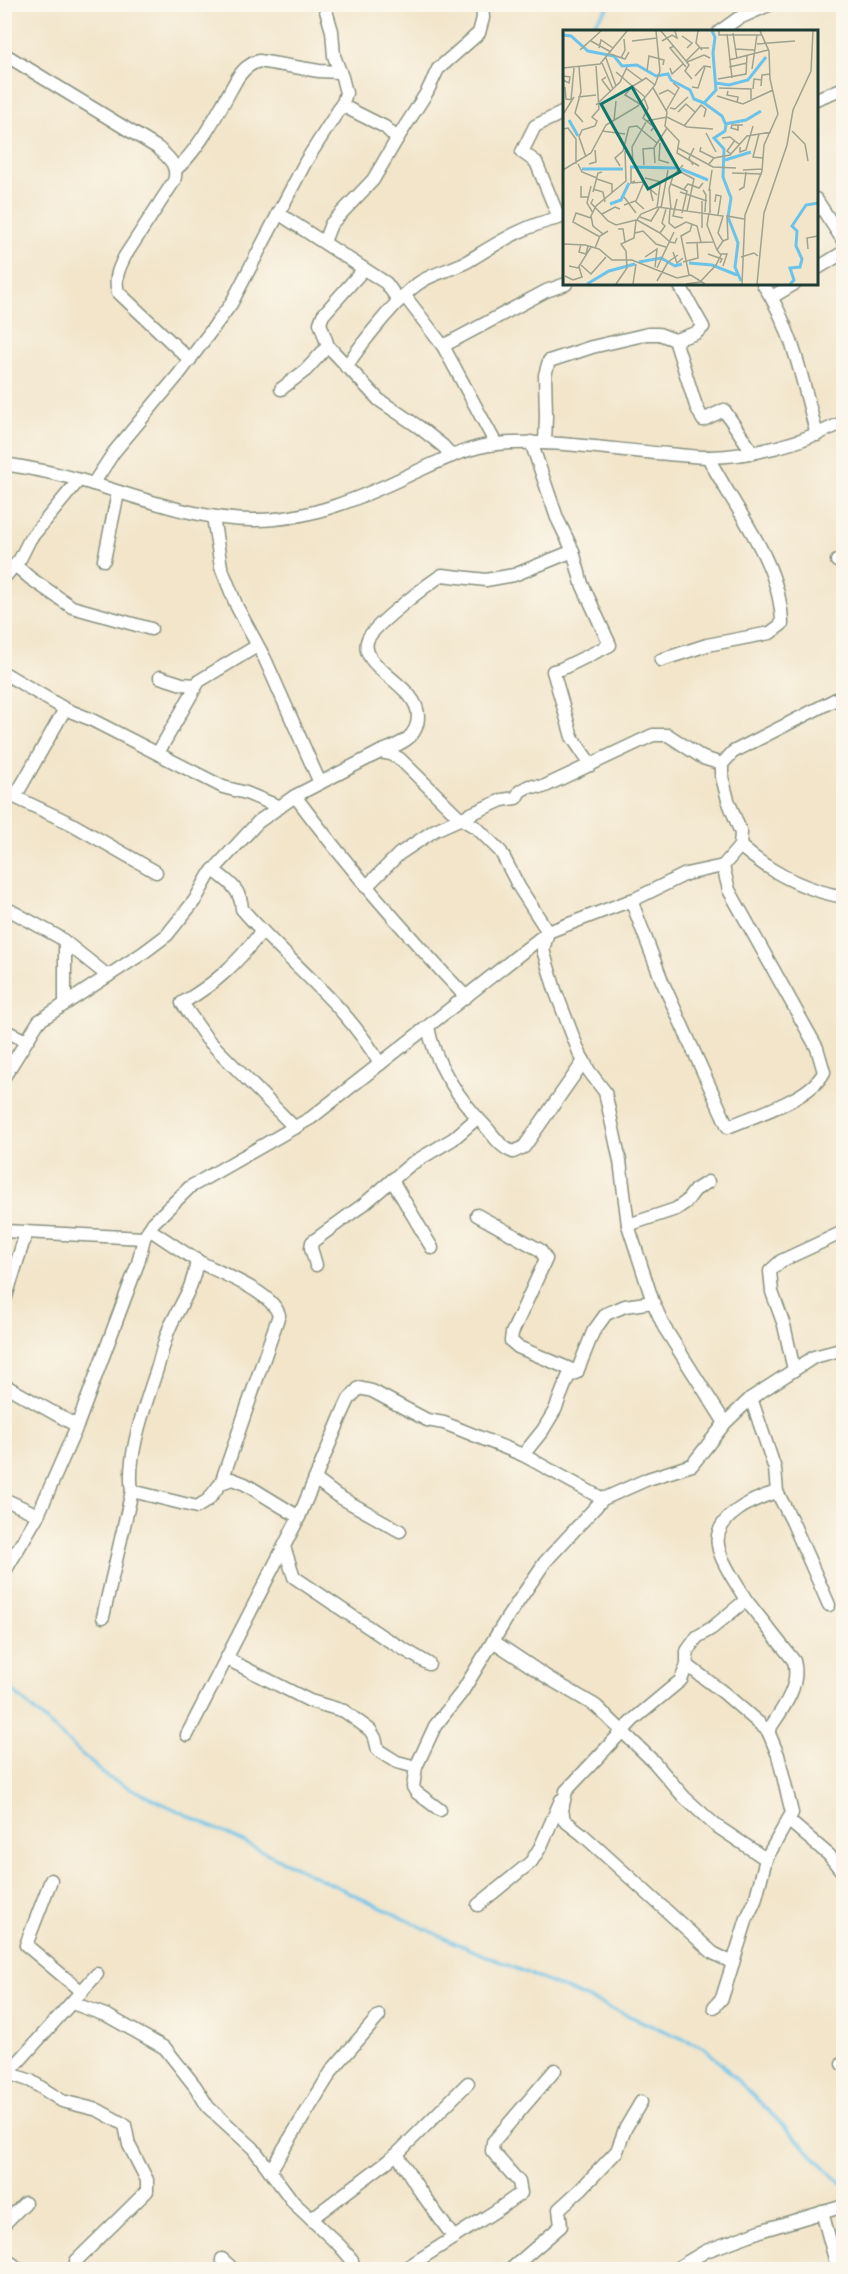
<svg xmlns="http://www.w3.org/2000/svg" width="848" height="2274" viewBox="0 0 848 2274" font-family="'EB Garamond',serif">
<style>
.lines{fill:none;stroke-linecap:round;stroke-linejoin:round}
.stream{stroke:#6bc3e9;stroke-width:3}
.minor-casing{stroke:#88917f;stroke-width:15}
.minor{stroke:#fff;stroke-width:12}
.inset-river{fill:none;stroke:#6bc3e9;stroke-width:3}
.inset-road{fill:none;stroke:#9ea28e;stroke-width:1.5}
.view{fill:#0f766e;fill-opacity:0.15;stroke:#0f766e;stroke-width:3}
.inset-edge{fill:none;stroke:#1f3d34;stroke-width:3}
</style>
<rect width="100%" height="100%" fill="#fbf7ec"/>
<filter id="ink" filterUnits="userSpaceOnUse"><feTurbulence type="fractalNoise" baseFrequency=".0167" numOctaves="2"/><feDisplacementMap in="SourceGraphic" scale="12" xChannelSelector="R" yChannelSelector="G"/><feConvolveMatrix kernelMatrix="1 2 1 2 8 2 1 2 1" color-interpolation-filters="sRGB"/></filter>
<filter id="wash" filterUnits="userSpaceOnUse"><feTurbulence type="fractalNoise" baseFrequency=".008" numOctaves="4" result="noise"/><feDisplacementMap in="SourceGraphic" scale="24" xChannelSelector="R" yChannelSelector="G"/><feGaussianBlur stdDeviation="1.35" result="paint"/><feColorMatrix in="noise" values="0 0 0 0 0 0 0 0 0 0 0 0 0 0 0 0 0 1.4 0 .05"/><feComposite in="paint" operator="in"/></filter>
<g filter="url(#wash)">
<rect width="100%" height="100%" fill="#f2e5ca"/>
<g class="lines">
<g class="stream">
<path d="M587,32L611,4"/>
<path d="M4,1683L107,1777L451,1941L705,2048L844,2186"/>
</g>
</g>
</g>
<g filter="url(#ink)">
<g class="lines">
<defs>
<g id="minor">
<path d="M719,32L737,19L771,4"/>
<path d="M4,54L158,148C169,158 179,166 174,181L125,256C119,268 114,278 118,292L190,360"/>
<path d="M816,99L844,88"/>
<path d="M397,139L427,92L438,69L479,33L483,18L482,4"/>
<path d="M176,169C199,151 223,103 238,77C244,69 249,64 259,61L319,71L340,72"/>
<path d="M816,199L844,242"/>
<path d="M278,213L386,283L399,301"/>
<path d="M324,242L331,224L373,180L397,139L385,127L341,105"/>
<path d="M364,269L323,315L320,323L328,346L379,400L419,427L443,446L452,456"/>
<path d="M816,269L844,252"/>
<path d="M763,284C793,328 803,384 817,435"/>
<path d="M404,295L443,346L496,444"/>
<path d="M772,297L794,284"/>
<path d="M675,340L696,333L703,327L679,284"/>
<path d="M443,346L546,291L566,284"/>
<path d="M346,367C361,344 400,294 422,281C437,272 454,269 468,261C498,243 525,225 559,218L536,162L522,152L535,126L564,112"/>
<path d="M281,389L306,370L328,346"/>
<path d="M531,442L557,518L573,551L582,584L610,645L561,669L553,671L572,737L591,765"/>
<path d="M545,443L546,416L545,375L549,361L592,347L648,334H659L675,340L696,406L703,420L724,410L753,453"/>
<path d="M4,464C30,468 55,473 80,480C135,496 199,521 256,520C310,520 363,497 411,474C438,462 467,447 496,444C553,439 611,450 668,454C681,455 695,457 709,457C756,456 801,443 844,422"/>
<path d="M93,484L114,452L179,374L231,304L306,161L343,103L346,93L342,77L334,56L332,31L324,4"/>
<path d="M213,517L221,567L237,607L265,659L320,783"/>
<path d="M104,560L118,493"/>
<path d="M837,561L844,558"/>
<path d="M15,565L30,578L72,607L151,629"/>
<path d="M4,578L20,559L30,539L79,480"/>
<path d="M661,660L707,645L770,633L782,624C781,562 735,510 708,457"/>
<path d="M4,673L65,709L90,719L223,787L246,793L280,807"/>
<path d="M160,677L182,684L196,685"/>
<path d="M380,752C398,745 418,739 418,716C418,684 356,667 368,639C373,626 428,584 442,575L486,580L514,575L573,551"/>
<path d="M158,753L199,681L257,646"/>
<path d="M4,792L72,824L156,872"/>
<path d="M295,796C348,867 405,933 466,997"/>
<path d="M15,797L65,709"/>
<path d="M740,846C770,872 804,890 844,897"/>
<path d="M213,870C228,881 241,889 242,909C286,960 346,1004 380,1064"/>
<path d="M366,887L399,854L435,830L502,800L516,798L520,791L529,786L543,787L653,735H668L703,758L722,764"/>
<path d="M631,900L662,981L728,1127C755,1115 811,1099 824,1072L817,1048L729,890L723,866L740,846L741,833L728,800L722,777V764L733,752L844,695"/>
<path d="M4,907L59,937L108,976"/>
<path d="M262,931C237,963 218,982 182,1003L207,1039L295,1128"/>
<path d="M65,1004V942"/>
<path d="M428,1027C435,1065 459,1099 486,1127C495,1137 500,1147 513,1152L524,1147L584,1061"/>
<path d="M4,1030L26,1041"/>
<path d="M4,1077L39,1021L143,953L167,935L195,900L209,875L258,822L295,796L380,752L391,754L400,759L460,818L477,828L501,852L519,887L548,932L543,950L555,990L579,1052L589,1071L605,1092L620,1161L628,1225L653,1302L664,1327L725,1423"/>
<path d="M392,1180L432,1248"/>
<path d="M477,1215L540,1250L546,1259L512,1333L511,1341L518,1347L577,1372"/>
<path d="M628,1225L676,1209L686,1202L695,1190L708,1182"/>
<path d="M149,1229C164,1239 180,1250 196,1260C218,1273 272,1291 279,1315L221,1483"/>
<path d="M4,1231L144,1238"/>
<path d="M197,1260C193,1290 181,1302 169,1329C164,1341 161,1356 157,1369C146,1403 126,1456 132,1491L197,1507L208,1500L221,1483L232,1479L245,1484L299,1517"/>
<path d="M316,1265L311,1248L312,1242L364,1204L411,1164L453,1139L476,1119"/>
<path d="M4,1303L26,1233"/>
<path d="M794,1370L784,1325L772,1292L770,1271L781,1261L841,1233L844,1234"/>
<path d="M4,1385L77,1426"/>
<path d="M523,1455L543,1430L555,1410L568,1377L577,1372L593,1332L606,1314L625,1306L653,1302"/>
<path d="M315,1479L336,1495L400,1531"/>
<path d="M777,1492L792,1521L829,1605"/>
<path d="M4,1499L38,1515"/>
<path d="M284,1547L294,1577L383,1637L429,1664"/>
<path d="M4,1573L38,1515L77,1426L138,1263L144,1238L153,1223L190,1187L311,1118L548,932L637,898L686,874L723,866"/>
<path d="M103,1617L132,1491"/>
<path d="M493,1641L550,1679L596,1706L654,1762L684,1797L715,1825L766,1859"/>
<path d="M227,1659L310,1701L344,1711L370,1730L375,1738L378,1750L397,1762L416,1767"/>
<path d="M687,1665L724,1693L768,1731"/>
<path d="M187,1735L299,1517L342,1414L349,1399L359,1388L372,1391L427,1420L444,1423L523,1455L603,1499"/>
<path d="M440,1810L416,1792L413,1787L416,1767L435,1726L462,1692L507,1618L545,1562L603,1499L648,1479L692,1465L725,1423L751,1398L814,1357L844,1349"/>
<path d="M788,1820L829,1855L844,1874"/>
<path d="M51,1880L26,1945L82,1992"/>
<path d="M478,1905L531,1862L541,1846L561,1800"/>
<path d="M733,1963L713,1953L582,1834L564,1820L562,1810L566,1791L633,1720L681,1680L687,1665V1651L697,1637L712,1628L746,1600C738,1586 720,1561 718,1545C713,1517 755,1498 777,1492L775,1469L751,1398"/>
<path d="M72,2003L108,2016L165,2048L195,2086L208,2107L253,2148L294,2203L340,2246L352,2260L350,2270"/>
<path d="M714,2007L722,1998L747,1918L755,1901L766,1859L792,1813L778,1755L768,1731C782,1710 801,1686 794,1661L746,1600"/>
<path d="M842,2064L844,2062"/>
<path d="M8,2073L31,2081L62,2101L98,2110L125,2125L129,2145L147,2180V2191L76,2261"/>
<path d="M4,2078L97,1974"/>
<path d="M397,2154L420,2191L454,2238"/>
<path d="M270,2171L333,2069L379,2016"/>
<path d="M822,2212L838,2270"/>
<path d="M311,2219L397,2154L468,2083"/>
<path d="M4,2224L25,2203"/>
<path d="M222,2259L234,2270"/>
<path d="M4,2262L11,2263L20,2270"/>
<path d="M403,2270L497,2210L521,2193L519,2182L492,2151L493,2142L555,2070"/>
<path d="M510,2270L561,2226L559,2209L581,2189L617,2151L625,2129L641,2102"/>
<path d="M674,2270L706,2251L763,2230L844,2206"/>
</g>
</defs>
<use href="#minor" class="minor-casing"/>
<use href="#minor" class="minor"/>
</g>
</g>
<g transform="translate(563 30)">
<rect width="255" height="255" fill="#f2e5ca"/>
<path class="inset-river" d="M149,1L152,7L150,23L153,60L141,73L159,86L163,95L162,101L151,108L161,119L160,147L168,168L165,187L175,213L172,237L178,251M0,5L8,6L25,21L51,26L59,36L74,35L93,46L105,44L108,50L127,60L131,69L141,73M153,53L166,55L185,50L203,27M6,90L15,106M162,94L183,90L198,81M162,130L188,122M67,137L113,138M19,139H60M118,139L145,150M47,174L58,170L66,153M76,232L98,228L112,236L119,234M126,233L149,235L174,245M24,254L46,241L72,234M227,254L231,250L227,238L237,237L239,229L233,216L234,201L229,196L243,175L255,173"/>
<path class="inset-road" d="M98,1L123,31M135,1L133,13L139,20M156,1V5H198M170,3L174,29M164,4L169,48M119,6L129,13L124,18M28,11L48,22M69,11L94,8M99,11L109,5L114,8L112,1M194,14L232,11M111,16L107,18L123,37M36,18L38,10L50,18M172,19L191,20M17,20L38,1M47,24L62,29L66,22M43,28L53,56M58,28L62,20L61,9M166,30L205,20M124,32L141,25L147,28M39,33L50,59M16,37L18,62L12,83L20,92M166,37L184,33M0,38L37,34L64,1M107,38L109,44L120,34M64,39L80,51M189,39L194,5M84,41L86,26L101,30L100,35M53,42L82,67M0,46L7,47L6,53L0,50M132,46L141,36L148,37M43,47L39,50L48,62M129,49L122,41L126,35L123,31L136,18H146M155,49L183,44L184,26M69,56L62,65L77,74M70,56L83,48L92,55M198,56L199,45L207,44M2,57L3,69L10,70M129,57L135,58L142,37M90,58L104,82L102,96L116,111L114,123L136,136M156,58L188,59V69M190,59L191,49L199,50M165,61L164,65L175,67L174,73M96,64L105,60L112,65M154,66L180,74L210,60M15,67L33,65M81,68L85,78L80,88L91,97L88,101M8,70L11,38M33,75L57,52L64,37M107,78L112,79L125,67M103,81L116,58L110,53M115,82L123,74L132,82M1,83L11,67M51,91L53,71M83,91L104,87L124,97L150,99M175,95V100L168,98L169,95H180M32,96L34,91L29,87L36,79L33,36M121,96L138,75L143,79L141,87M66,97L74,96L94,113M0,99L5,98L13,109V134M39,101L62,104M229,101L242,114L245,131M143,103L153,122M196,104L190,127L200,128M159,108L167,107L177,115M97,113L96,130L106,133M138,117L137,121L151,128M177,117V122L183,120L190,96M115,118L150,137L173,138M60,121L66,97M168,124L164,121L172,110M23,127L16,107L19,100L32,96M92,133L91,118L104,98M15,134L19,142L34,148M26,134L33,132L32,120M70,134L69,117L83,92M146,134L151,128L167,125L184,106L208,102M81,135L80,119L91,118M130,135L126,128L131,118M57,136L52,128L60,121M68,138V153L72,151M0,140L28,123L43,95L75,76L92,55L97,41L93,1M114,140L131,149L124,181M180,140L199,139M169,143L199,144M82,148L98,152L97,155M34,149L49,154V163M69,153L81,152L73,171M108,154L124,161L119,183M18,156V167H26M28,156L24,173L30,183M30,159L40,162L42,172M121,159L125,154L136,158L140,153M140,160L143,165L142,182M176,160L181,157L183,142M146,161L149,140M30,162L35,143L39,142M117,162L144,171M61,167L73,183M30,169L28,173L45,191L53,195L73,190M114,169L110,186L120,188M90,171L87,159L94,165M152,172L153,165L158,166L155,185M61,175L72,171L81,179M94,178L97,155M98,178L105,140M103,179L99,193L102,196L97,203L107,212L112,213L114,208M107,179L106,193L112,198L123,192L134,196L138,212M108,179L106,159L110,146L120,135M146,183L144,195L154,220M147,183V159M39,184L52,177L57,179M77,187L88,191L96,178M28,188L13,183L10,192L37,207M74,190L97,203M139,198V171M55,199H60L62,212M72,203L80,201L93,214L103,217M40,204L30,196L28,186L33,176L63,151L62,121M160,211L165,209L164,186L181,189M123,213L150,212M0,214L22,215L36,219L49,230H69L114,248L128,245L142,254M18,214L16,222L23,224L25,216M32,218L37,206L45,201M245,219L244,208L255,206M110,222L114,233L120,228M145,224L159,229L157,233M158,224H164L160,236M82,227L94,219L92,237M178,227L191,223L195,226M120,232L135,228L134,212M18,235L28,244L43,227M6,236L15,238L28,217M94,238L111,202M126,245L118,206L127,201L129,194M2,246L10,250L19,247L16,237M94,251L105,232L115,225M53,254L64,238L63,221L58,214L71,208L73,191L78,184L95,177L160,186L155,203L160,211L154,220L158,225L153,235L137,252L123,254M70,254L73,234M179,254L182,185L199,141L201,115L215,84L207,49L206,21L197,1M194,254L201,183L224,115L230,80L248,41L250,1"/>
<path class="view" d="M69,57L117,142L85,159L38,74Z"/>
<rect width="255" height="255" class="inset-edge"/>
</g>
<rect width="848" height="2274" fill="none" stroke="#fbf7ec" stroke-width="24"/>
</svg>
